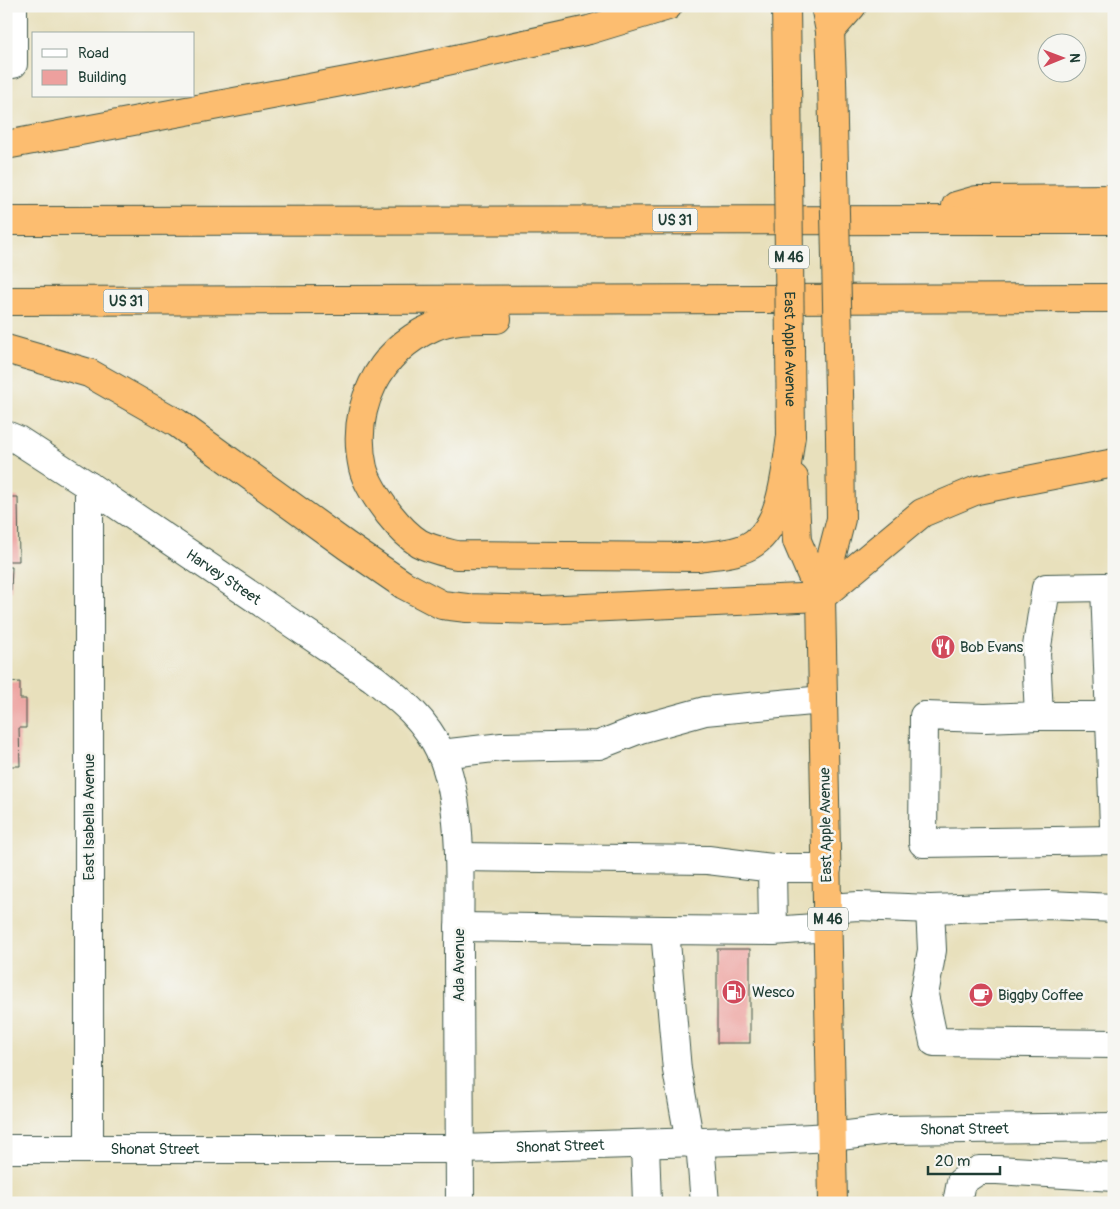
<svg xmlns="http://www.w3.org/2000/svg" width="1120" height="1209" viewBox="0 0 1120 1209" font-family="Pangolin,sans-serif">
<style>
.building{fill:#eda09e}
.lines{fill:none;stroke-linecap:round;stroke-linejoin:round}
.minor-casing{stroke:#3d5548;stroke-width:30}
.highway-casing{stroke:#3d5548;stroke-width:30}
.minor{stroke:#fff;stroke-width:28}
.highway{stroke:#fcbd6f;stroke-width:28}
.highway-bridge-casing{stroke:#3d5548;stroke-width:30;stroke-linecap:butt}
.highway-bridge{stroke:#fcbd6f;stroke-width:28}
.labels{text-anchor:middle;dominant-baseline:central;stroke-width:5;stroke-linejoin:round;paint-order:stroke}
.shield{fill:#f6f6f2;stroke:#60746d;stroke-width:1}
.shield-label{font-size:14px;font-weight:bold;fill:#1f3d34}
.street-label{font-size:15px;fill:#1f3d34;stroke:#f6f6f2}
.poi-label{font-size:15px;fill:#1f3d34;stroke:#f6f6f2;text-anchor:start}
</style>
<rect width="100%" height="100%" fill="#f6f6f2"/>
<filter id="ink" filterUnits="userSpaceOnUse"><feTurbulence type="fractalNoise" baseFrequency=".02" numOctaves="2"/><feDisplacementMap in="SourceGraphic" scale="10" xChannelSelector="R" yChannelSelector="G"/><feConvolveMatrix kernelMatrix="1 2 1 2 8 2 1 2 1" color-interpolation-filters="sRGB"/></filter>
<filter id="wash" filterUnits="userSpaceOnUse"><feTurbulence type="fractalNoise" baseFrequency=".0096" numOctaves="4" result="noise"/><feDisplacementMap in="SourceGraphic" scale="20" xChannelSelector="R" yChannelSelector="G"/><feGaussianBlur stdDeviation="1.12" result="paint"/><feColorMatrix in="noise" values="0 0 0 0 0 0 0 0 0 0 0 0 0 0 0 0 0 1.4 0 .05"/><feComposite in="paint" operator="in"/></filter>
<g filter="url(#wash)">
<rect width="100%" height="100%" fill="#e8e0bc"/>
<g id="blocks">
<g class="building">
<path d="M6,497H18L19,561H6Z"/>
<path d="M6,567H12L11,591H6Z"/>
<path d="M20,682V699H26V728H19L20,766H6V683Z"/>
<rect x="717" y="949" width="33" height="94"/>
</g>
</g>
</g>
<g filter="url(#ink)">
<use href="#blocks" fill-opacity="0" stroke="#3d5548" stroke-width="1"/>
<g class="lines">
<defs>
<g id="minor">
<path d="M6,65L13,64V6"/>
<path id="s1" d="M6,435L18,440L89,486L373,678C402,701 425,719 441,753C465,808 459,893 459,952C459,1036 460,1119 460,1203"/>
<path d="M89,486V1149"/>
<path d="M1039,716H1109"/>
<path d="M441,754L502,747L599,745L640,729L705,711L823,700"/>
<path d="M1114,826L1105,587L1046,588L1036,653L1039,716L985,718L924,716L923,843L1114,840"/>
<path d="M459,857L708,860L772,868L773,931"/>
<path d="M772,868H827"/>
<path d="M827,908L859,906L930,909L1049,905L1114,908"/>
<path d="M930,909L932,950L924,995L934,1042L1114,1044"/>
<path d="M459,927L665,930"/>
<path d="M690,1143L677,1070L665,930L773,931L828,927"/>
<path d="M700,1143L705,1203"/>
<path d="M645,1145L647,1203"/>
<path id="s2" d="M6,1149H460L771,1140L832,1137L889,1130L1114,1127"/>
<path d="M957,1203L961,1182L979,1170H997L1114,1177"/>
</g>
<g id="highway">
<path d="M786,6L787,78"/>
<path d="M825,6L830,31L832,79"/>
<path d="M830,31L852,6"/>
<path d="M6,145L410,69L589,30L668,6"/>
<path d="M956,206L977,200L1114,199"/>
<path d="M6,221L1114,220"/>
<path d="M6,301L1114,298"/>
<path d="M497,319C475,319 453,318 433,327C378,351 350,409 363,468C367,484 379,501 389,514C397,524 408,536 419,543C430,549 444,552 456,555L699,557C716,554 739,554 754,543C783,523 786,468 791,436"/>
<path d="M6,349L89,373L177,423L347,546L404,585L442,605L467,608L543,610L821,597L922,513L977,490L1114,463"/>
<path d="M794,478L797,541L821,597"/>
<path d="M833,1203L821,597L841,519L840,437"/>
</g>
</defs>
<use href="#minor" class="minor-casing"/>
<use href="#highway" class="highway-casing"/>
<use href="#minor" class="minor"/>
<use href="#highway" class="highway"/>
<defs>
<g id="highway-bridge">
<path id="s3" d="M787,78L791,436"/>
<path d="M832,79L840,437"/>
</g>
</defs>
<use href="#highway-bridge" class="highway-bridge-casing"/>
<use href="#highway-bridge" class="highway-bridge"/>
</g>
</g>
<defs>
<symbol id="restaurant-disc" viewBox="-11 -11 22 22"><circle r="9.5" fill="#d1495b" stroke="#f6f6f2"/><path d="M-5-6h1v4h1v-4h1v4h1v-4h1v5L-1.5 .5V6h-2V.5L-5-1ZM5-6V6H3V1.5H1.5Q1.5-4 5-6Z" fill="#fff"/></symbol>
<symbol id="fuel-disc" viewBox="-11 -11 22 22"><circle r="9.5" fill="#d1495b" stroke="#f6f6f2"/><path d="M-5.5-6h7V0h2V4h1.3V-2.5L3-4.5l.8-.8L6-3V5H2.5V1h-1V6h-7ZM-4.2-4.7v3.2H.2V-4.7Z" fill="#fff"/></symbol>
<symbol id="cafe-disc" viewBox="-11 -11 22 22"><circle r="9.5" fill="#d1495b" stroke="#f6f6f2"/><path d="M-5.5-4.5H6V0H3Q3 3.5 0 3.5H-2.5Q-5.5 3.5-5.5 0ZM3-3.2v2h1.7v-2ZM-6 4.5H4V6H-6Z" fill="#fff"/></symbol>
</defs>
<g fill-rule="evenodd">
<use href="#restaurant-disc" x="929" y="633" width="28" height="28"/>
<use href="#fuel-disc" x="720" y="978" width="28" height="28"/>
<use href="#cafe-disc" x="967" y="981" width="28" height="28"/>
</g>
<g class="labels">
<g class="shield">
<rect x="652.5" y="208.5" width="45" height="23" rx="4"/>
<rect x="769" y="245.5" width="40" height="23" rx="4"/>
<rect x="103.5" y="289.5" width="45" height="23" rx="4"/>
<rect x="808" y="907.5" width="40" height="23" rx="4"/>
</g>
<g class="shield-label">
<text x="675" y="220">US 31</text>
<text x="789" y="257">M 46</text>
<text x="126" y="301">US 31</text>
<text x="828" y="919">M 46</text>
</g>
<g class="street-label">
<text stroke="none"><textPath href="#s3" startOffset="271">East Apple Avenue</textPath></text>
<text stroke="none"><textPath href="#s1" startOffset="260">Harvey Street</textPath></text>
<text transform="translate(89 817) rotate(-90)">East Isabella Avenue</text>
<text transform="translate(826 825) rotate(-91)">East Apple Avenue</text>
<text transform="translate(459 965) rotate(-90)">Ada Avenue</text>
<text stroke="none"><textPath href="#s2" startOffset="959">Shonat Street</textPath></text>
<text stroke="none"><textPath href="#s2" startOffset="554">Shonat Street</textPath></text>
<text stroke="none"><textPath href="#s2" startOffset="149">Shonat Street</textPath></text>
</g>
<g class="poi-label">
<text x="960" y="647">Bob Evans</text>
<text x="752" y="992">Wesco</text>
<text x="998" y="995">Biggby Coffee</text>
</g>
</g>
<rect width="1120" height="1209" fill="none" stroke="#f6f6f2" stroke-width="25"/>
<rect x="32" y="32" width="162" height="65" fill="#f6f6f2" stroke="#a0aca6"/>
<rect x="42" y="49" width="25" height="8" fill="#ffffff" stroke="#a0aca6"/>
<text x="78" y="58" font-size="15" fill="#1f3d34">Road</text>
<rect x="42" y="70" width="25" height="15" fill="#eda09e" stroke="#a0aca6"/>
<text x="78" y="82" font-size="15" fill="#1f3d34">Building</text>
<g transform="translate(1062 58) rotate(89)"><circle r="24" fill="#f6f6f2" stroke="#a0aca6"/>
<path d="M0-4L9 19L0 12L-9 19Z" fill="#d1495b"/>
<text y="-8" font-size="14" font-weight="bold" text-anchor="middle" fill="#1f3d34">N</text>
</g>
<path d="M928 1166v8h72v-8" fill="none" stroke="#1f3d34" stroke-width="2.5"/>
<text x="935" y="1166" font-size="15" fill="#1f3d34" stroke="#f6f6f2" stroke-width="4" paint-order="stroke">20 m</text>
</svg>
